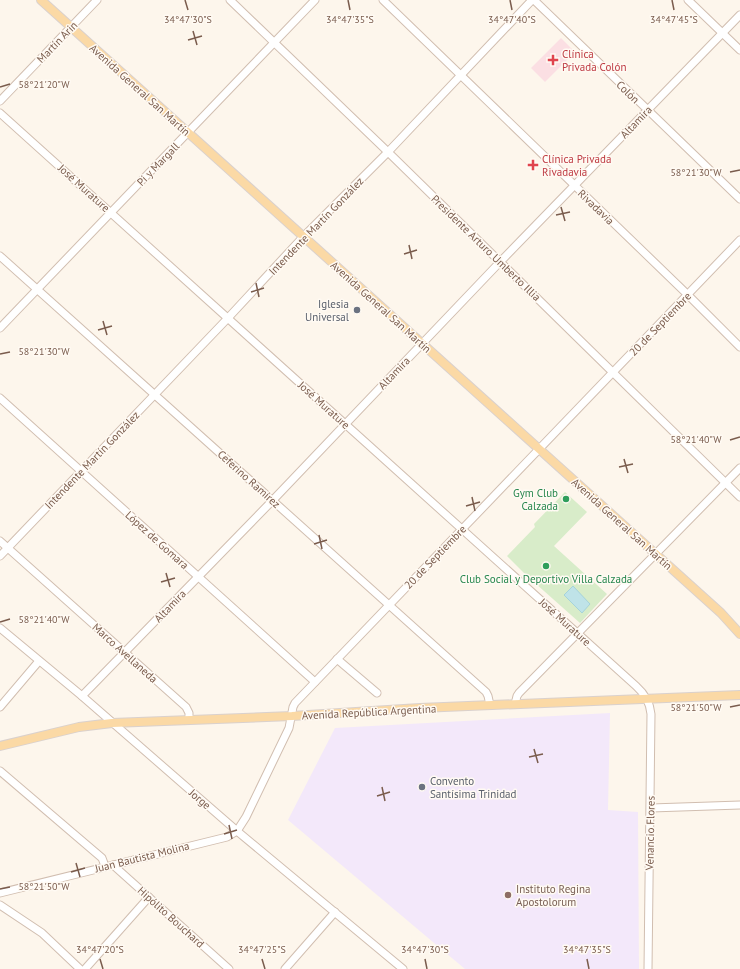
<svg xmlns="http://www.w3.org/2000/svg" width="740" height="969" viewBox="0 0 740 969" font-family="'PT Sans',sans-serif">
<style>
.education{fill:#f3e8fa}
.medical{fill:#fbdfe3}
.green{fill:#d8ecc9}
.water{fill:#bfe3e8;stroke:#a5d3da}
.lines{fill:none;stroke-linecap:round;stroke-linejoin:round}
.minor-casing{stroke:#d1beb0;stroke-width:9}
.major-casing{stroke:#dad1cd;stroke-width:10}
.minor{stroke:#fff;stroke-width:7}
.major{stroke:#fbd9a5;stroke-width:8}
.ticks{fill:none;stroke:#7a5c4d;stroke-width:1.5}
.health-dot{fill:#e0444e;stroke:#fffaf3;stroke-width:1.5}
.worship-dot{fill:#6b7280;stroke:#fffaf3;stroke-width:1.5}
.leisure-dot{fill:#2e9e5b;stroke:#fffaf3;stroke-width:1.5}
.education-dot{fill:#8d6e63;stroke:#fffaf3;stroke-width:1.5}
.labels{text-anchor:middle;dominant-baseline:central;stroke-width:3;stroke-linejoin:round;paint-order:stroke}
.street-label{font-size:11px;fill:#7a5c4d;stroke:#fffaf3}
.health-label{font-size:11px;fill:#be3a42;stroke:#fffaf3;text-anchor:start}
.worship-label{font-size:11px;fill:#5b616d;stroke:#fffaf3;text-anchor:end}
.leisure-label{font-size:11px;fill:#27864d;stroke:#fffaf3;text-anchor:end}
.education-label{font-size:11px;fill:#785e54;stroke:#fffaf3;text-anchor:start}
.ticks-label{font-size:10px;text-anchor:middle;fill:#7a5c4d;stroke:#fffaf3;stroke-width:3;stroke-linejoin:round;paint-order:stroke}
</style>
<rect width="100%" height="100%" fill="#fdf6ec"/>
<path class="education" d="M610,713L608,810L638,812L639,969H465L288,820L335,728Z"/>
<path class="medical" d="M561,38L575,52L545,82L531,68Z"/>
<path class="green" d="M565,492L587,512L554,546L607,594L580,623L526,575L507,556L535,527L534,524Z"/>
<path class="water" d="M573,586L590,604L582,613L564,595Z"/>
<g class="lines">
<defs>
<g id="minor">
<path d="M230,0L388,152L740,497"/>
<path d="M383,0L688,295L740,347"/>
<path d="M534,0L740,199"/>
<path d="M688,0L740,50"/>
<path d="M0,101L97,0"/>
<path d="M0,113L636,686C645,694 650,702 651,714L648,969"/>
<path d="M0,256L486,692L488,696L490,705"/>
<path d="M0,328L315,0"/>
<path d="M0,398L315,682"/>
<path d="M0,541L186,707L189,713V720"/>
<path d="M0,556L228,318L303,237L388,152L532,0"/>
<path d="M0,628L82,696L237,831L403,969"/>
<path d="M337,659L377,693"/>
<path d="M82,696L273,500L500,262L740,15"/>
<path d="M515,704L517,696L519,693L740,468"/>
<path d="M0,707L39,661"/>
<path d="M0,771L102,858L105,866"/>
<path d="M651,808L740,805"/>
<path d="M113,865L229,969"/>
<path d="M0,893L227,837L237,831L246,817L289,728L293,707L295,703L740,240"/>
<path d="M0,905L42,933L80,969"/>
<path d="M85,969L149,897"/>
<path d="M285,969L335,912"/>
</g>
<g id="major">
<path d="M41,0L721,613L740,634"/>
<path d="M0,746L79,727L112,723L292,716L420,708L740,695"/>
</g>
</defs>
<use href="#minor" class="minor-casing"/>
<use href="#major" class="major-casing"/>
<use href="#minor" class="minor"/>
<use href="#major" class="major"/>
</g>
<path class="ticks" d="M185,0L188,10M348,0L350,10M510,0L512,10M672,0L674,10M193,31L197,45M188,40L202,36M0,87L10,84M730,172L740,170M561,207L565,221M556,215L570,212M409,245L412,259M404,254L417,250M256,283L259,297M251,292L264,288M103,321L107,335M98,330L112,326M0,354L10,352M730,440L740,437M624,459L628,473M619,467L633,464M472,497L475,511M466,506L480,502M319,535L322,549M314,544L327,540M166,573L170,587M161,582L175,578M0,622L10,619M730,707L740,705M534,749L538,763M529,757L543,754M382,787L385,801M377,796L390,792M229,825L232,839M224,834L237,830M76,863L80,877M71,872L85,868M0,889L10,887M100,959L103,969M262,959L265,969M425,959L427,969M587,959L589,969"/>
<g class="health-dot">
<path d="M551 54h4v4h4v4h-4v4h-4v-4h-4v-4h4z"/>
<path d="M531 159h4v4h4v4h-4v4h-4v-4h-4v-4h4z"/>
</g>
<g class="worship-dot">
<circle cx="357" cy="310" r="4"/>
<circle cx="422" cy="787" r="4"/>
</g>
<g class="leisure-dot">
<circle cx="566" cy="499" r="4"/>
<circle cx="546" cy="566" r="4"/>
</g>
<circle class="education-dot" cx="508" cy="895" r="4"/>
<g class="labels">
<g class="street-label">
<text transform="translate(57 42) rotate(-46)">Martín Arin</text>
<text transform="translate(140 90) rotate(42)">Avenida General San Martín</text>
<text transform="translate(628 92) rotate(44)">Colón</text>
<text transform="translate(636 122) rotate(-46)">Altamira</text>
<text transform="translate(158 164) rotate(-46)">Pi y Margall</text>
<text transform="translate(84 188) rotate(42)">José Murature</text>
<text transform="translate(596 207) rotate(44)">Rivadavia</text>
<text transform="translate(316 226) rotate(-46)">Intendente Martín González</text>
<text transform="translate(486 248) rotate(44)">Presidente Arturo Umberto Illia</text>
<text transform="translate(381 307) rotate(42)">Avenida General San Martín</text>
<text transform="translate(660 324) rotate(-46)">20 de Septiembre</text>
<text transform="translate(394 373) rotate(-46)">Altamira</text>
<text transform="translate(324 405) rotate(42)">José Murature</text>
<text transform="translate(92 460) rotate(-46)">Intendente Martín González</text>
<text transform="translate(249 479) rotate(42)">Ceferino Ramírez</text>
<text transform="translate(622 524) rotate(42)">Avenida General San Martín</text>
<text transform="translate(157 540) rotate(42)">López de Gomara</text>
<text transform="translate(435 557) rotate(-46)">20 de Septiembre</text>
<text transform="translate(170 606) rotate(-46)">Altamira</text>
<text transform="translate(565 622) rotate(42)">José Murature</text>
<text transform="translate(125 653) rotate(42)">Marco Avellaneda</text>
<text transform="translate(369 712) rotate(-3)">Avenida República Argentina</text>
<text transform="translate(200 799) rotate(41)">Jorge</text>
<text transform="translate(650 833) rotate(-89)">Venancio Flores</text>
<text transform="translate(142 857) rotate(-14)">Juan Bautista Molina</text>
<text transform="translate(171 917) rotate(42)">Hipólito Bouchard</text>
</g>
<g class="health-label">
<text x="562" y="54">Clínica<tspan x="562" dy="13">Privada Colón</tspan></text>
<text x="542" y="159">Clínica Privada<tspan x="542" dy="13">Rivadavia</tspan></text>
</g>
<g class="worship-label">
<text x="349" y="304">Iglesia<tspan x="349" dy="13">Universal</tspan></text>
<text x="430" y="781" text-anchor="start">Convento<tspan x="430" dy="13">Santísima Trinidad</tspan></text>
</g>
<g class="leisure-label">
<text x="558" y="493">Gym Club<tspan x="558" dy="13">Calzada</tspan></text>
<text x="546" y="579" text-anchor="middle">Club Social y Deportivo Villa Calzada</text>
</g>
<g class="education-label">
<text x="516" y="889">Instituto Regina<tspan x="516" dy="13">Apostolorum</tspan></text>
</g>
</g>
<g class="ticks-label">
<text x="188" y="23">34°47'30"S</text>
<text x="350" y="23">34°47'35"S</text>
<text x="674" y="23">34°47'45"S</text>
<text x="512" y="23">34°47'40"S</text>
<text x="44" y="88">58°21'20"W</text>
<text x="696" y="176">58°21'30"W</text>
<text x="44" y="355">58°21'30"W</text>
<text x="696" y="443">58°21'40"W</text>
<text x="44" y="623">58°21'40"W</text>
<text x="696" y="711">58°21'50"W</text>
<text x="44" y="890">58°21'50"W</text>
<text x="100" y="953">34°47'20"S</text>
<text x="262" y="953">34°47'25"S</text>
<text x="425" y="953">34°47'30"S</text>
<text x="587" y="953">34°47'35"S</text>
</g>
</svg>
